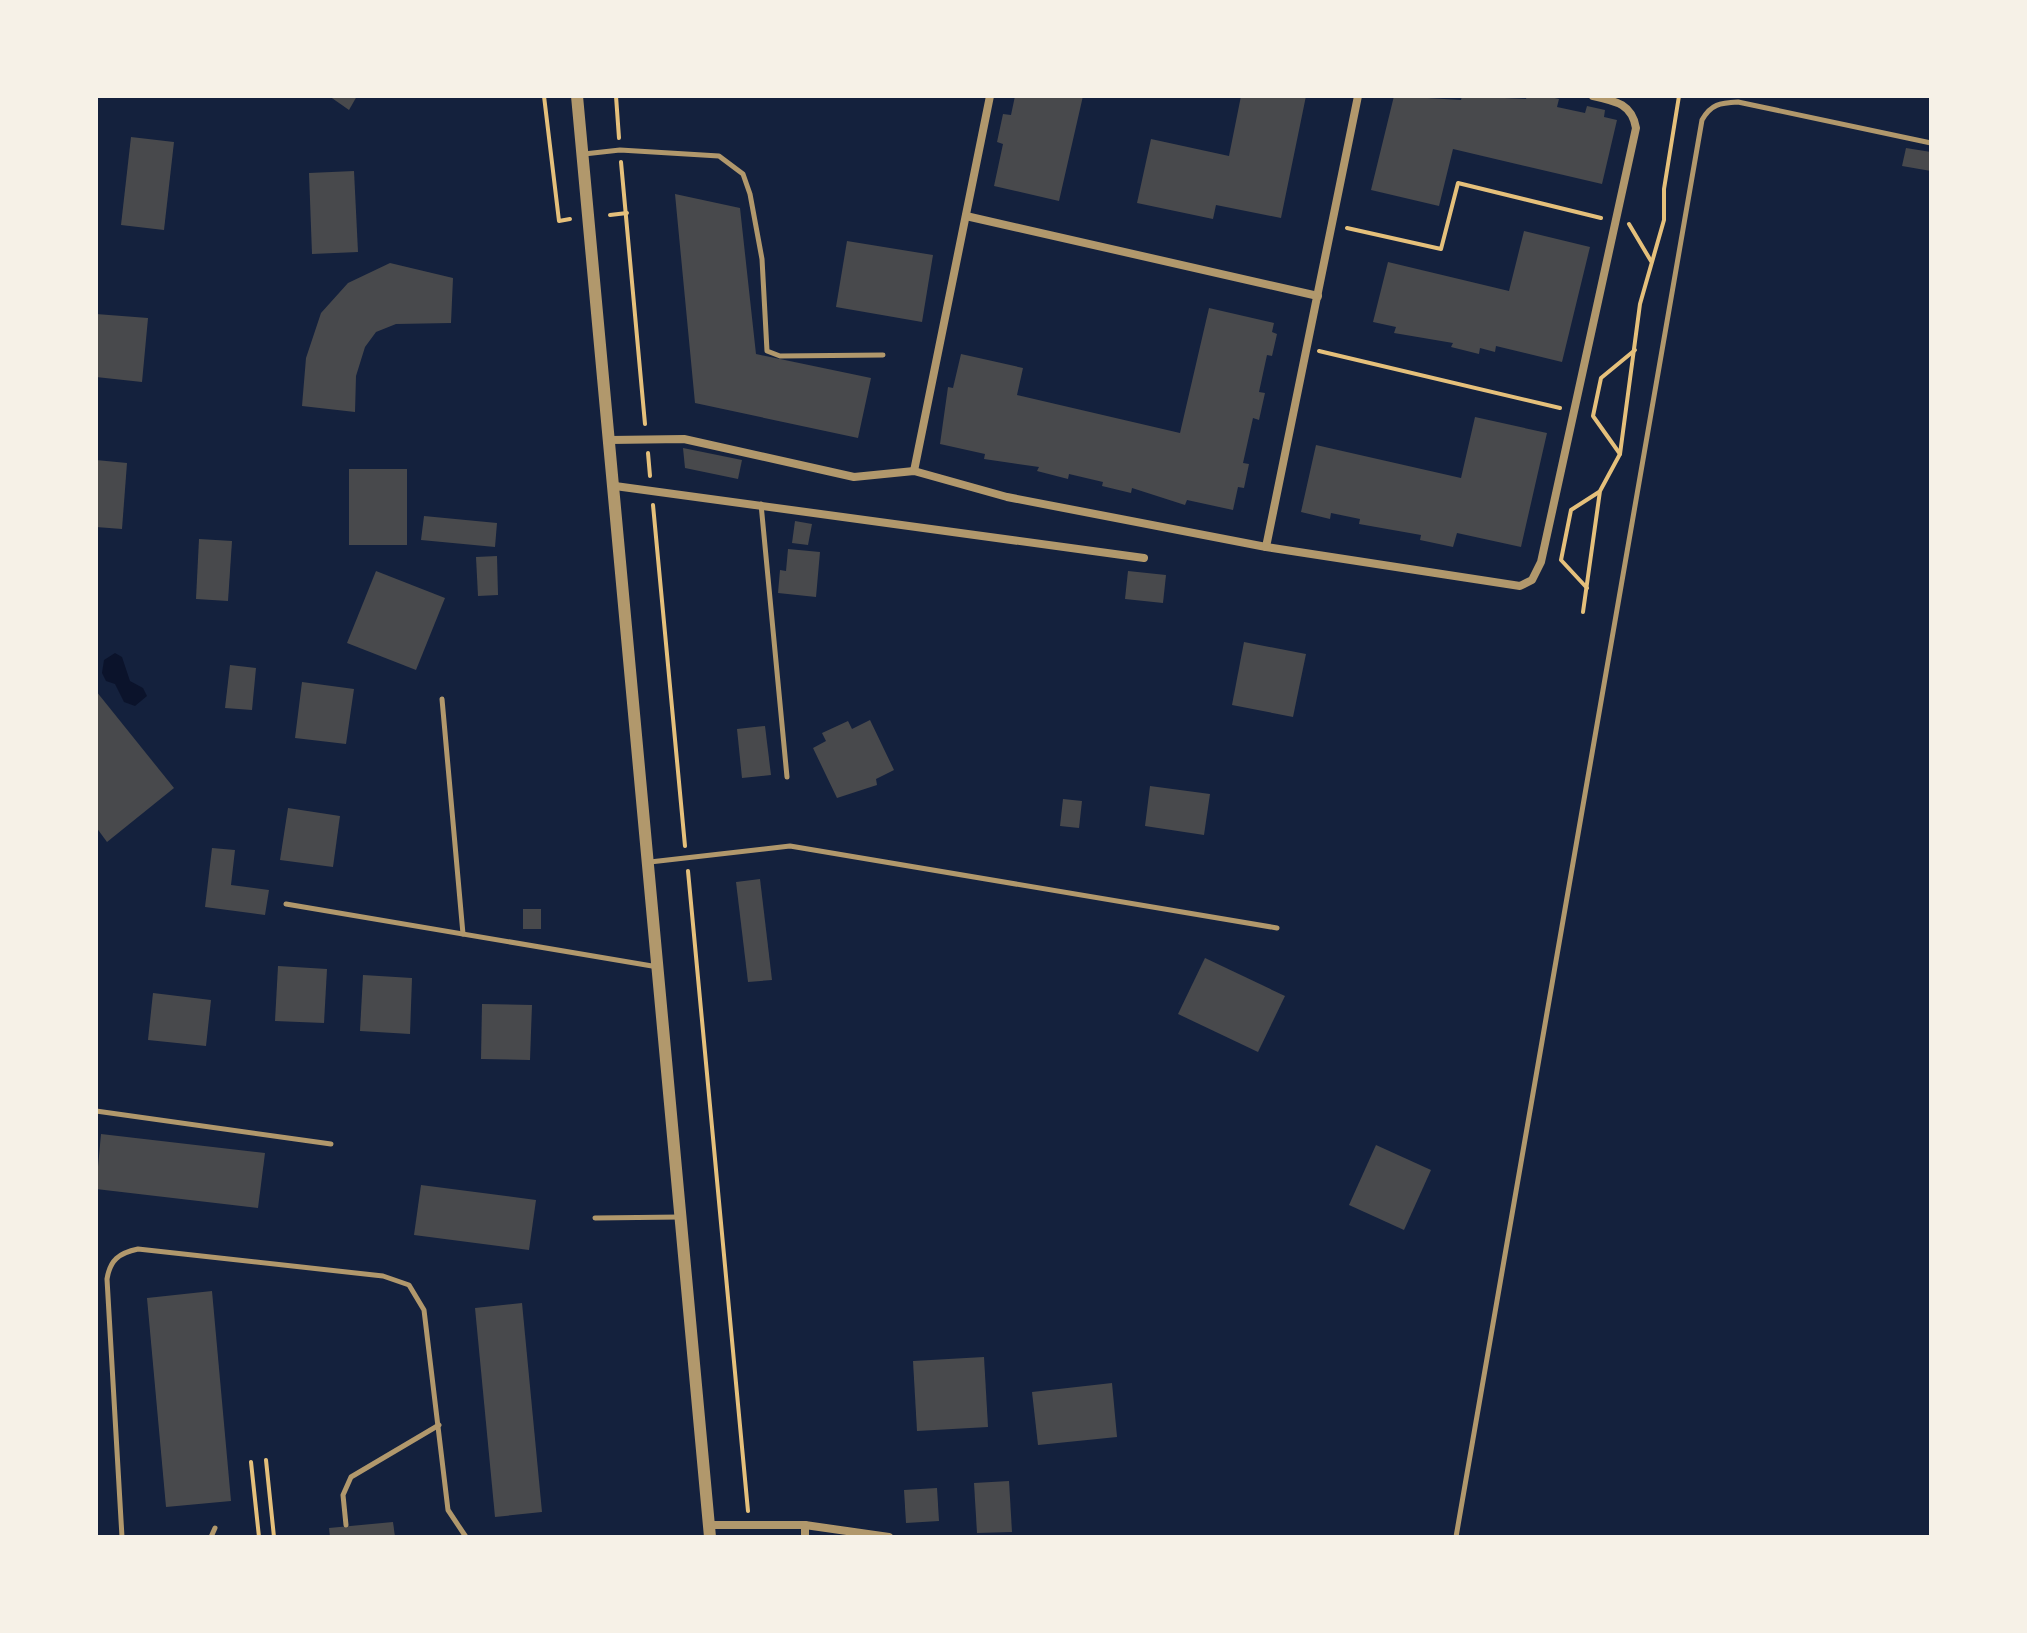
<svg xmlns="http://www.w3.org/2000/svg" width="2027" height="1633" viewBox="0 0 2027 1633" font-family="'Roboto Serif',serif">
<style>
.water{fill:#0b132b}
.building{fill:#48494c}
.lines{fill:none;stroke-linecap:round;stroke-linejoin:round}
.path{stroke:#e5c07b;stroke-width:4}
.service{stroke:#b1986c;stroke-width:5}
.minor{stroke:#b1986c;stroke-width:8}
.tertiary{stroke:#b1986c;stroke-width:12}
</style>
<rect width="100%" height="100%" fill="#14213d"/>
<path class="water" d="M115,653L122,657L130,681L143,688L147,696L135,706L124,702L115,684L106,681L102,673L104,660Z"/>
<g class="building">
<path d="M329,96H357L349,110Z"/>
<path d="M1015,96H1083L1059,201L994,186L1003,144L997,142L1003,114L1011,115Z"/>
<path d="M1241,96H1306L1281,218L1216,205L1213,219L1137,203L1151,139L1229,156Z"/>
<path d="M1394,96L1461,100L1462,96L1526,99L1527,96H1546L1559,99L1557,107L1585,113L1587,106L1605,110L1604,117L1617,120L1602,184L1453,149L1439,206L1371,190Z"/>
<path d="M131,137L174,142L164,230L121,225Z"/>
<path d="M1906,148L1931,152V171L1902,166Z"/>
<path d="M354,171L358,252L312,254L309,173Z"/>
<path d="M675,194L740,208L756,354L871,378L858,438L695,403Z"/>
<path d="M1524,231L1590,247L1562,362L1496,346L1495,352L1480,348L1479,354L1451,347L1453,343L1394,333L1396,327L1373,322L1388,262L1509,291Z"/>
<path d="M847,241L933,255L922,322L836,307Z"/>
<path d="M390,263L453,278L451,323L396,324L376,332L365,347L356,376L355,412L302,406L306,358L321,313L348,283Z"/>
<path d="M1209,308L1274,323L1272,332L1277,334L1272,356L1267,355L1259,392L1265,393L1259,420L1253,418L1243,463L1249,464L1244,488L1238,487L1233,510L1187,500L1185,505L1132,488L1131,493L1102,486L1103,482L1069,474L1068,479L1037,471L1039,467L984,459L985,454L940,444L948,387L953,388L961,354L1023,368L1017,395L1180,433Z"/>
<path d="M96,314L148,318L142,382L96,377Z"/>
<path d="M1475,417L1547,433L1521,547L1457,533L1453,547L1420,540L1421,535L1359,524L1360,519L1331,513L1330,519L1301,512L1316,445L1461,478Z"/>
<path d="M683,448L742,460L738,479L685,468Z"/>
<path d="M96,460L127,463L122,529L96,527Z"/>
<rect x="349" y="469" width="58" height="76"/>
<path d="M424,516L497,523L495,547L421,540Z"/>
<path d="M795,521L812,524L808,545L792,543Z"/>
<path d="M199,539L232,541L228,601L196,599Z"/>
<path d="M788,549L820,552L816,597L778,593L780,570L786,571Z"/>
<path d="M497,556L498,595L478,596L476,557Z"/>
<path d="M376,571L445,598L416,670L347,643Z"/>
<path d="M1128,571L1166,575L1163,603L1125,599Z"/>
<path d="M1244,642L1306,654L1293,717L1232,705Z"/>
<path d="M230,665L256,668L252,710L225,708Z"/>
<path d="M302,682L354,689L346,744L295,738Z"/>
<path d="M96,691L174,788L107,842L96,827Z"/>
<path d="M870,720L894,770L876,779L877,785L837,798L813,748L826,741L822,733L848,721L852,729Z"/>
<path d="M765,726L771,775L742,778L737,729Z"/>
<path d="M1150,786L1210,794L1204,835L1145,826Z"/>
<path d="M1063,799L1082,801L1079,828L1060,826Z"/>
<path d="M288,808L340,816L333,867L280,860Z"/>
<path d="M212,848L235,850L231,885L269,890L265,915L205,907Z"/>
<path d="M760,879L772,980L748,982L736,882Z"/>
<rect x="523" y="909" width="18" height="20"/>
<path d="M1205,958L1285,996L1258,1052L1178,1014Z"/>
<path d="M278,966L327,969L324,1023L275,1021Z"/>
<path d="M363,975L412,978L410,1034L360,1031Z"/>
<path d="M153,993L211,1000L206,1046L148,1040Z"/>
<path d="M482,1004L532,1005L530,1060L481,1059Z"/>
<path d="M101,1134L265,1153L258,1208L96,1189Z"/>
<path d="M1376,1145L1431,1170L1404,1230L1349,1205Z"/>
<path d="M421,1185L536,1200L529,1250L414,1235Z"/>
<path d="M212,1291L231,1501L166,1507L147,1298Z"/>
<path d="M522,1303L542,1512L495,1517L475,1308Z"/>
<path d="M984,1357L988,1427L917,1431L913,1361Z"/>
<path d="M1112,1383L1117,1437L1038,1445L1032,1392Z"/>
<path d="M1009,1481L1012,1532L977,1533L974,1483Z"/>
<path d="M937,1488L939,1521L906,1523L904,1490Z"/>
<path d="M393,1522L395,1537H330L329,1528Z"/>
</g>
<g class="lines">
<g class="path">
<path d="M544,96L559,221L570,219"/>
<path d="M616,96L619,138"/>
<path d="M621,162L645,424"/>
<path d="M610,215L627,213"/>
<path d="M1629,224L1651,261"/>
<path d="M1347,228L1441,249L1458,183L1601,218"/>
<path d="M1319,351L1560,408"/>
<path d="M648,453L650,476"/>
<path d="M1620,454L1593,416L1601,378L1635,350"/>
<path d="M653,505L685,846"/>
<path d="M1587,588L1561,560L1571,510L1599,492"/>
<path d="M1583,612L1600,491L1620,454L1640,304L1664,220V189L1679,96"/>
<path d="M688,871L748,1511"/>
<path d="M266,1460L274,1537"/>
<path d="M251,1462L259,1537"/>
</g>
<g class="service">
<path d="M584,154L620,150L719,156L743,174L750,194L762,259L767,351L780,356L883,355"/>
<path d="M761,504L787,777"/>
<path d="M442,699L463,934"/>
<path d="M650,862L790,846L1277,928"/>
<path d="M286,904L658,967"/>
<path d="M96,1111L331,1144"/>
<path d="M595,1218L680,1217"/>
<path d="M346,1525L343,1495L351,1477L439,1425"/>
<path d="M122,1537L107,1279C110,1260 119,1253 138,1249L383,1276L409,1285L424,1310L448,1510L466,1537"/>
<path d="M211,1537L215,1528"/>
<path d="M1456,1537L1702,120C1711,104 1720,103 1738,102L1931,143"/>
</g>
<g class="minor">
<path d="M966,216L1318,296"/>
<path d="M610,440L684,439L854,477L914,471L1007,497L1266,547L1520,586L1532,580L1541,562L1636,128C1632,104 1616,101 1593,96"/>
<path d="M914,471L990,96"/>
<path d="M615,486L1144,558"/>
<path d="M1266,547L1358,96"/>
<path d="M709,1525H805V1537"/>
<path d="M805,1525L889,1537"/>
</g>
<path class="tertiary" d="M577,96L710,1537"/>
</g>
<rect width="2027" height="1633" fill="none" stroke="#f6f1e7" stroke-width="196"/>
</svg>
